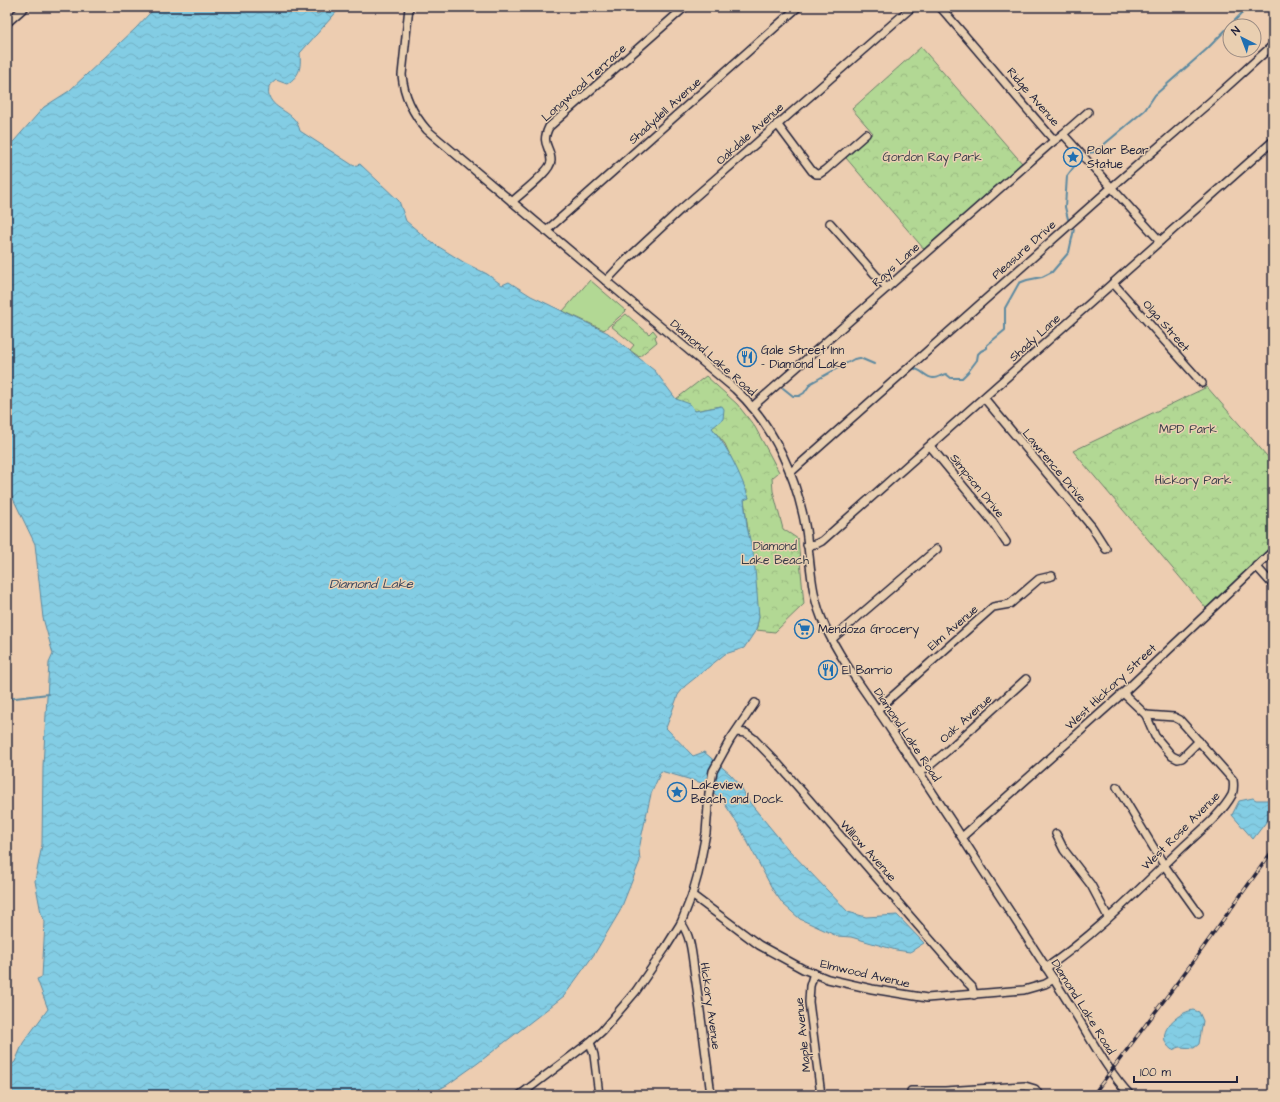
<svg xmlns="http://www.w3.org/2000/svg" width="1280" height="1102" viewBox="0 0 1280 1102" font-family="'Architects Daughter',sans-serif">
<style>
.grass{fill:#b2d894;stroke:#6a7d68}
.forest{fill:url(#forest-crowns);stroke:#6a7d68}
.water{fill:url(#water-waves);stroke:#5c89a0}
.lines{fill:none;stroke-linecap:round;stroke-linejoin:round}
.stream{stroke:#5c89a0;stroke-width:2}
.street-casing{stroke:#22223b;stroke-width:10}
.street{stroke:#e9cfb1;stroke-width:7}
.rail-casing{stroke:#22223b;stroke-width:3.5}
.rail{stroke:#e9cfb1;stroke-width:2;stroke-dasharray:6;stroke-linecap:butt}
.labels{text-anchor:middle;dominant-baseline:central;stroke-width:3;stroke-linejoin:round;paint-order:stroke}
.street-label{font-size:12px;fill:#22223b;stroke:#e9cfb1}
.poi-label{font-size:12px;fill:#22223b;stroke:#e9cfb1;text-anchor:start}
.park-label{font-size:12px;fill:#383d48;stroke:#e9cfb1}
.water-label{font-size:13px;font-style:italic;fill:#35445d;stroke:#e9cfb1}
</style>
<defs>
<pattern id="forest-crowns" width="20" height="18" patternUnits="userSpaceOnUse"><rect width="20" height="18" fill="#b2d894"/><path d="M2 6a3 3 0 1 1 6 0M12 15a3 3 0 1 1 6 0" fill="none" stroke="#99b980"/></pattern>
<pattern id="water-waves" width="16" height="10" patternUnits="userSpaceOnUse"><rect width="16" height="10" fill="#83cde4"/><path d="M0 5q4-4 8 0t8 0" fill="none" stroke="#71b0c4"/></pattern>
</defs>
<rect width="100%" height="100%" fill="#edcdb1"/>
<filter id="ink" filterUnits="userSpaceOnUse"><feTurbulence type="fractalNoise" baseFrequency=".025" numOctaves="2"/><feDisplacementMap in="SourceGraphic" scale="8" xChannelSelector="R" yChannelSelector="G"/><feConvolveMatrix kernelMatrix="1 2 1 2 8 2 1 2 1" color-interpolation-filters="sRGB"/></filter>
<g filter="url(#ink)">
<path class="grass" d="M590,280L626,311L604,330L563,311Z"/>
<g class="forest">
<path d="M921,47L1022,163L924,249L846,158L873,133L852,109Z"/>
<path d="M626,314L649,334L653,330L657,335L655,337L657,342L639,357L630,350L634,345L611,326Z"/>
<path d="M706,376L737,404L755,427L779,472L772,478L773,491L783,529L798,539L804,604L775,632L756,630L759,617L744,499L749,498L725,444L712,428L721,406L695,411L676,399Z"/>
<path d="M1207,387L1273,463V545L1206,608L1073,451Z"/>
</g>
<g class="water">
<path d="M158,7H306L308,12L318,14L328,7H339L340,8L300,53C301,69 300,75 287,84L276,80L269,86C269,89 268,93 269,96C275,112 295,110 300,131L354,166L360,164L399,201L406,221L431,242L465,263L487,274L502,285L509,282L531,296L608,333L655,371L676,399L690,404L695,411L722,406L724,409L723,419L712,428C729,449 739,472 749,498L744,500L747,527L754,557L759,617L756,630L744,648L725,654L685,686L678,695L666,728L693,756L704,752L730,774L740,785L750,803L787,848L848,912L866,917L897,915L924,943L910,952L896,950L851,937L837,936L800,919L783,904L773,890L738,824L722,800L702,783L661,771L651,794L642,834L639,850L640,861L620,911L595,953L564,996L478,1063L447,1085L428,1095H7V1068L15,1062L23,1043L48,1009L37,979L42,977L45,922L41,913L35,881L42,845L43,766L49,663L53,654L43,618L35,544L9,490L7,489V149L44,107L69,91L136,28L150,13Z"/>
<path d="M1253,798L1256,800H1273V813L1253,839L1232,815L1239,801Z"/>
<path d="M1193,1010L1199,1012L1203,1021L1199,1044L1194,1048L1180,1047L1172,1050C1152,1035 1176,1013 1193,1010Z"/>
</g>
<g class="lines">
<g class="stream">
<path d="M1087,153L1095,152L1145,110L1155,95L1207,49L1248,7"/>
<path d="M1068,219L1065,207L1067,176L1079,160"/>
<path d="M915,369C922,370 926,378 933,378C938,379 942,374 946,374L951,378H962L968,372L977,360L978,354L981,351L987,348V345L1005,330V308L1019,283L1027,280L1042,277L1052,272L1069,252L1074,229"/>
<path d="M783,388L793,396H799L804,393L811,383L854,359L860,358L874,364"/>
<path d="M7,699L48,694"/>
</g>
<defs>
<g id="street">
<path d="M409,7L402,75C404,97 413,114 427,130L606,281L735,389C774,425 797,478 806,530C811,564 810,595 825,626C842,663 869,696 891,730C928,785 964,840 999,895C1024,933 1049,971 1073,1010C1091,1039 1107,1070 1130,1095"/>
<path d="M940,7C979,51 1015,96 1054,140"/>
<path d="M7,23L25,7"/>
<path d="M777,124L812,171L816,174H819L825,170L866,134"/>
<path d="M1063,134L1160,241"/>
<path d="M512,202C520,194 551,171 551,161C551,146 540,145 549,127L685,7"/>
<path d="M830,223L887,288"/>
<path d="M546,231L798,7"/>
<path d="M606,281L622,264L680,210L912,7"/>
<path d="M1113,283L1202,383"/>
<path d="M984,398L1092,527L1106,549"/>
<path d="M752,407L1050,144L1063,134L1088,112"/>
<path d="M930,446L992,521L1006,542"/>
<path d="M790,473L1112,187L1210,102L1273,45"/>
<path d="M807,545L816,544L822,541L1273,141"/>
<path d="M1256,566L1273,585"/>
<path d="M832,639L937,549"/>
<path d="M1123,693L1146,715L1155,736L1172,756L1178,759L1182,758L1199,741"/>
<path d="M877,710L993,607L1010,604L1039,579L1052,576"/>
<path d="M736,732L746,733L753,738L779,765L967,982L972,987L974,995"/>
<path d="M918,772L928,767L947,751L1026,679"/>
<path d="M1117,787L1164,865L1199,914"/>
<path d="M1056,834L1064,850L1091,885L1108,917"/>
<path d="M962,837L1123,693L1273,551"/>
<path d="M692,895L759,945L803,969L828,979L872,989L927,998L1024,990L1045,984L1054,979"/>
<path d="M681,923C692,937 692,958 695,976C701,1015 706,1055 711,1095"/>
<path d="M1046,968C1096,934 1138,890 1182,848C1198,833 1221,815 1232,795C1234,789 1234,786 1233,780L1180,720L1174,717L1146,715"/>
<path d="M814,973L810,986L809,1002L821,1095"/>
<path d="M590,1042L594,1055L599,1095"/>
<path d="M911,1091H945L1025,1086L1035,1089L1039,1095"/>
<path d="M520,1095L590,1042L602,1031L636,991L666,947L681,923L692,895L698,874L706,833L709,793L713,771L730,740L755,703"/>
</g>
</defs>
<use href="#street" class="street-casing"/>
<use href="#street" class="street"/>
<defs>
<path id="rail" d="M1093,1095L1195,959L1273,850"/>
</defs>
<use href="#rail" class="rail-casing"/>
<use href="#rail" class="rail"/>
</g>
</g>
<defs>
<symbol id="sight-ring" viewBox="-11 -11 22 22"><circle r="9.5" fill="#e9cfb1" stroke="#1f6fb2" stroke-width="1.5"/><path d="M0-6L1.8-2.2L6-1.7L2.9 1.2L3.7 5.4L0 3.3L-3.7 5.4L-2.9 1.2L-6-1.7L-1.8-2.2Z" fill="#1f6fb2"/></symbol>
<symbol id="restaurant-ring" viewBox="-11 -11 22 22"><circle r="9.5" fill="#e9cfb1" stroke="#1f6fb2" stroke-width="1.5"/><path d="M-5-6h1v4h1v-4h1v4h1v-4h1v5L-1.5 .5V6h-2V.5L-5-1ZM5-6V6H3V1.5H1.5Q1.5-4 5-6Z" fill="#1f6fb2"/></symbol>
<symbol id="supermarket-ring" viewBox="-11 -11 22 22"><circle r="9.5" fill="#e9cfb1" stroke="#1f6fb2" stroke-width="1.5"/><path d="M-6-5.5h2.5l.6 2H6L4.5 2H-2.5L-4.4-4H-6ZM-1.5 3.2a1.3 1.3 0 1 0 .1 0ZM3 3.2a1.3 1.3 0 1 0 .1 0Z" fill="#1f6fb2"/></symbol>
</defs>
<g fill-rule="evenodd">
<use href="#sight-ring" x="1062" y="146" width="22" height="22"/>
<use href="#restaurant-ring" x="736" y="346" width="22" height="22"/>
<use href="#supermarket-ring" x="793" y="618" width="22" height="22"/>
<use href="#restaurant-ring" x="817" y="659" width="22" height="22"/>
<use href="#sight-ring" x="666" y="781" width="22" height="22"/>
</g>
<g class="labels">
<g class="street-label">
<text transform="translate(584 83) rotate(-42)">Longwood Terrace</text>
<text transform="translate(1033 97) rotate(49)">Ridge Avenue</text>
<text transform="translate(665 111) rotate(-42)">Shadydell Avenue</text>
<text transform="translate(750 134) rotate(-42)">Oakdale Avenue</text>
<text transform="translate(1024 250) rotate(-42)">Pleasure Drive</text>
<text transform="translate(896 265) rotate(-42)">Rays Lane</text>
<text transform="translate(1166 326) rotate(49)">Olga Street</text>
<text transform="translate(1035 338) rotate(-42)">Shady Lane</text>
<text transform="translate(713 358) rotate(41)">Diamond Lake Road</text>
<text transform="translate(1054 466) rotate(50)">Lawrence Drive</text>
<text transform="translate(977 486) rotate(51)">Simpson Drive</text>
<text transform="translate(953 628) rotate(-41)">Elm Avenue</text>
<text transform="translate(1111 687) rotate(-43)">West Hickory Street</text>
<text transform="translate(966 719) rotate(-42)">Oak Avenue</text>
<text transform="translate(907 735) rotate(56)">Diamond Lake Road</text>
<text transform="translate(1181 831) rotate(-45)">West Rose Avenue</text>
<text transform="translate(868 851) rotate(48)">Willow Avenue</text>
<text transform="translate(865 974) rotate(13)">Elmwood Avenue</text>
<text transform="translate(710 1006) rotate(82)">Hickory Avenue</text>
<text transform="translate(1083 1007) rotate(58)">Diamond Lake Road</text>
<text transform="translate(803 1035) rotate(-96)">Maple Avenue</text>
</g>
<g class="poi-label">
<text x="1087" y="150">Polar Bear<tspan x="1087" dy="14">Statue</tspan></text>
<text x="761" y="350">Gale Street Inn<tspan x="761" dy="14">- Diamond Lake</tspan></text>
<text x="818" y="629">Mendoza Grocery</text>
<text x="842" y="670">El Barrio</text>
<text x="691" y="785">Lakeview<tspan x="691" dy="14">Beach and Dock</tspan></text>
</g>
<g class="park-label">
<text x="932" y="157">Gordon Ray Park</text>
<text x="1188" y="429">MPD Park</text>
<text x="1193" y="480">Hickory Park</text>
<text x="775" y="546">Diamond<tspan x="775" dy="14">Lake Beach</tspan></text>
</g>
<g class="water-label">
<text x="371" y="584">Diamond Lake</text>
</g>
</g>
<rect width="1280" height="1102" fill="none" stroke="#e9cfb1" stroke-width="24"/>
<rect x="12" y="12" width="1256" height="1078" fill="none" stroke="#22223b" stroke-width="1.5" filter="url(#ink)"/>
<g transform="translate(1242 38) rotate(318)"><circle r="19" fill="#e9cfb1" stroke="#998a82"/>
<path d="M0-3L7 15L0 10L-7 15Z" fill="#1f6fb2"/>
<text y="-6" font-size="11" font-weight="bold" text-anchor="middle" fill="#22223b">N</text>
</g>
<path d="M1134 1076v6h103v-6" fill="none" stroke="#22223b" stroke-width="2"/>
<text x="1140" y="1076" font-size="12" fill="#22223b" stroke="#e9cfb1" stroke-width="3" paint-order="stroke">100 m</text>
</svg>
